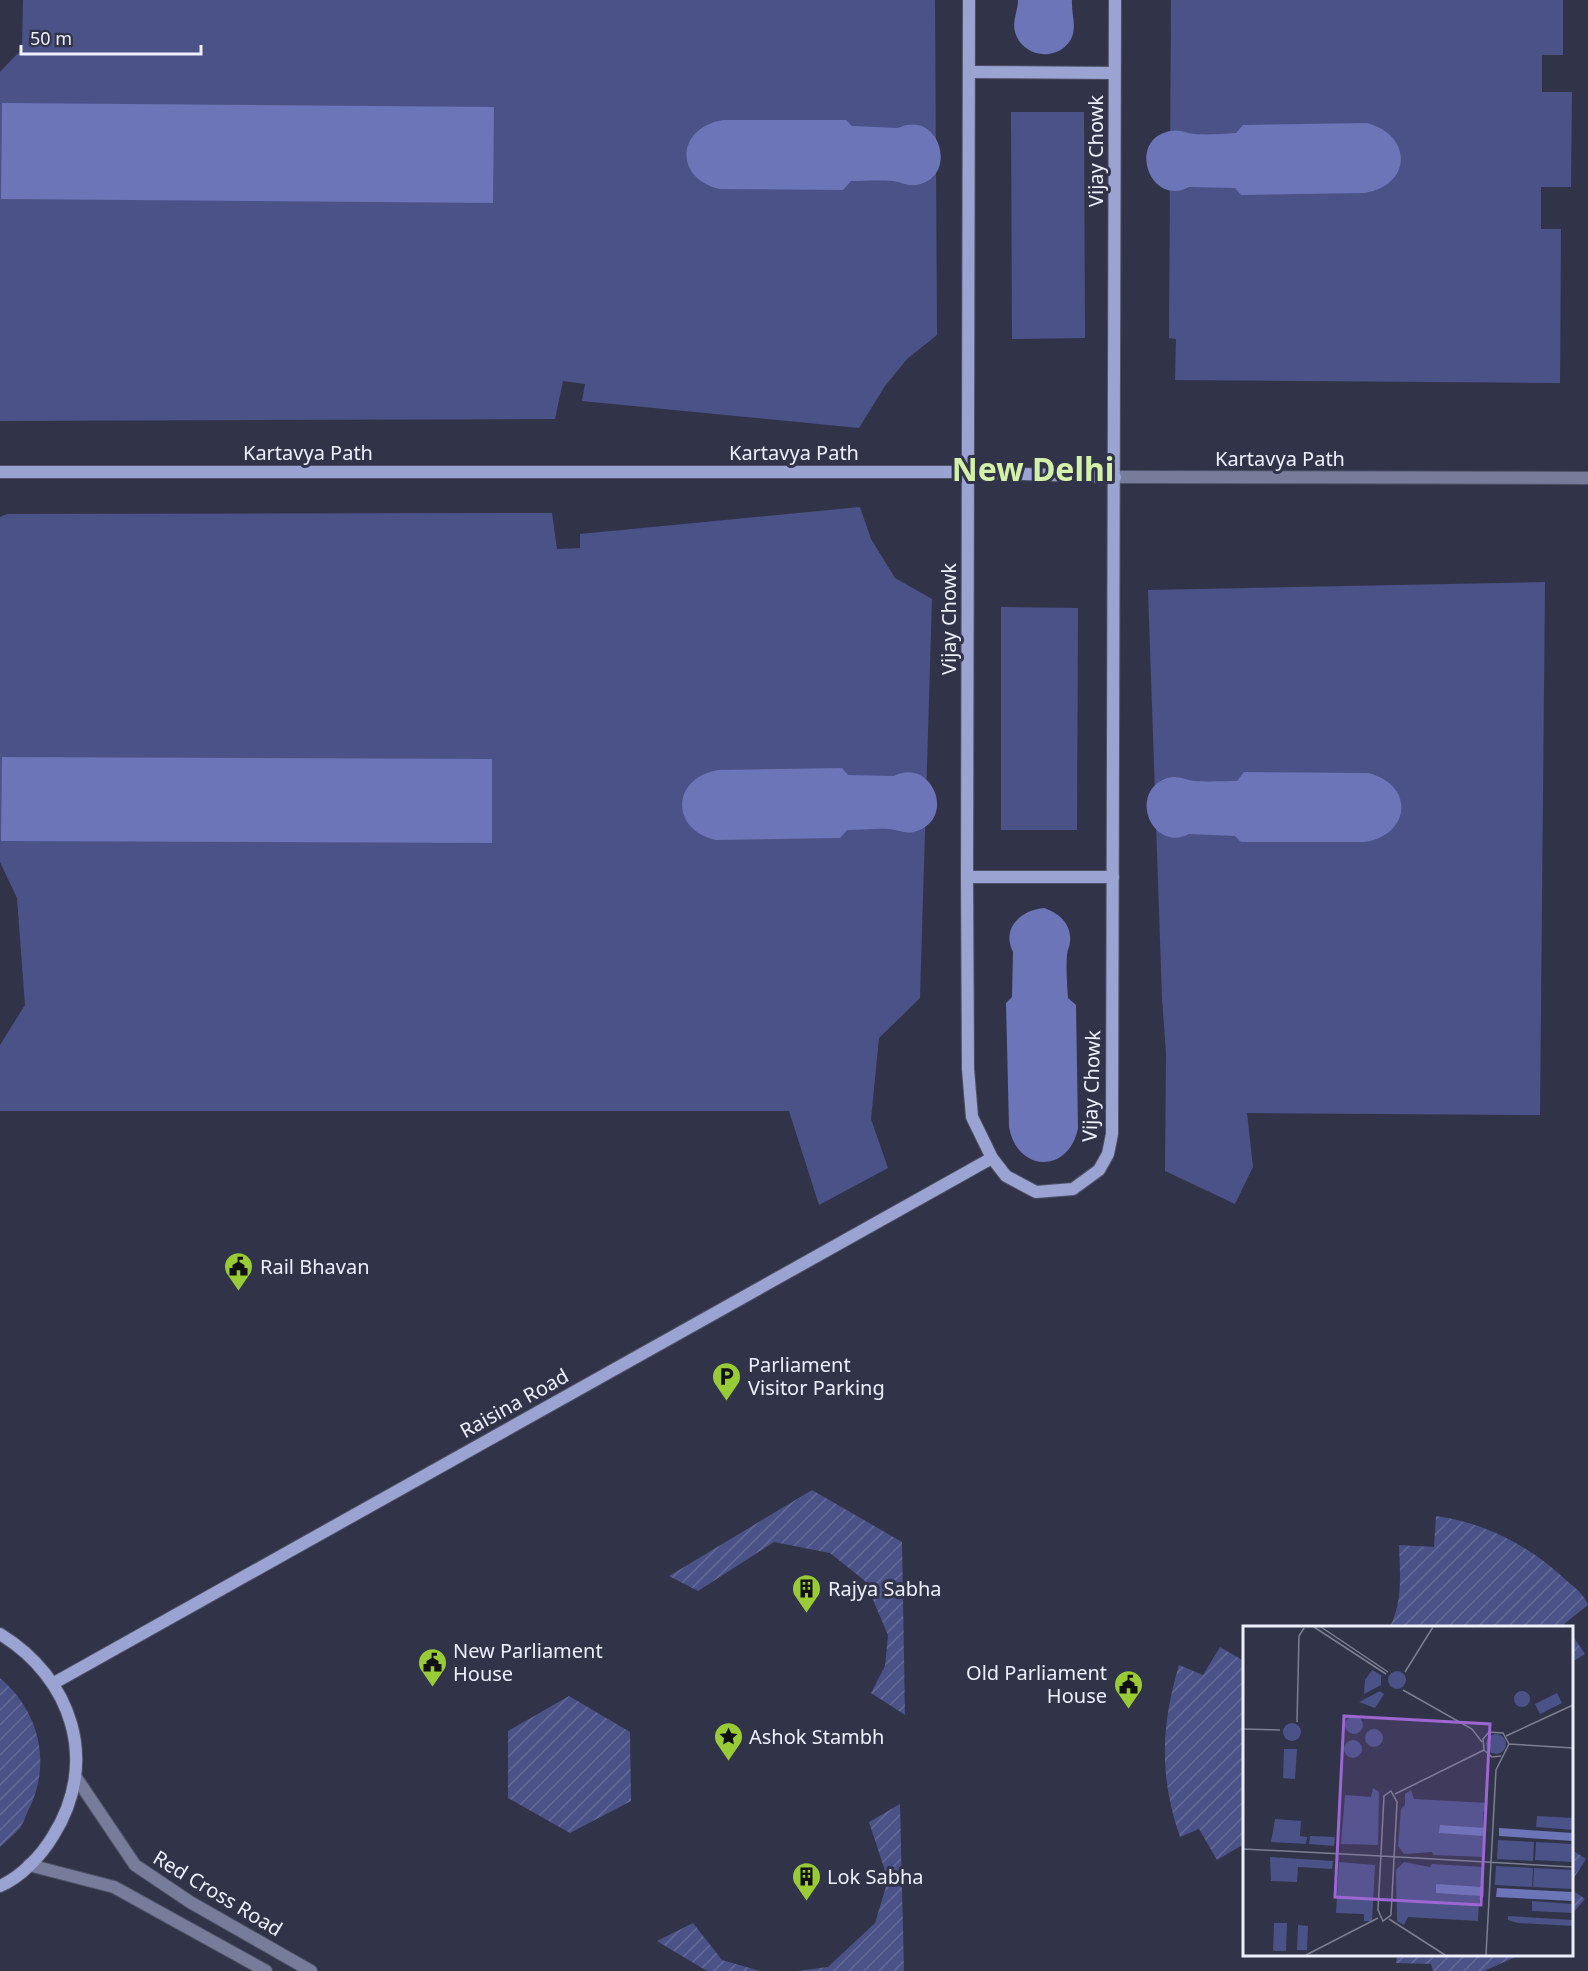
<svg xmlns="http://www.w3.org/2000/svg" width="1588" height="1971" viewBox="0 0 1588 1971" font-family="'Noto Sans',sans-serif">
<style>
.green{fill:#4b5287}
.garden{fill:url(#garden-furrows)}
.water{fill:#6c75b7}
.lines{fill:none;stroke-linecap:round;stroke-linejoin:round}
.tertiary-casing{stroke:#4f5266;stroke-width:14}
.secondary-casing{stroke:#4f5266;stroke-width:14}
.tertiary{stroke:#767c99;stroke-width:12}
.secondary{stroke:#9aa3d2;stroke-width:12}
.labels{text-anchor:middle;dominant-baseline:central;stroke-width:6;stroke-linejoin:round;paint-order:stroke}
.street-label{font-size:20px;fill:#edeffd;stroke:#313449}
.poi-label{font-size:20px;fill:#edeffd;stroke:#313449;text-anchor:start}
.town-label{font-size:32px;font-weight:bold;fill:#d3f1a8;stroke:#313449}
.inset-road{fill:none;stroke:#7c7f91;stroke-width:1.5}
.view{fill:#9d66d2;fill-opacity:0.15;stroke:#9d66d2;stroke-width:3}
.inset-edge{fill:none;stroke:#edeffd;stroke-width:3}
</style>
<defs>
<pattern id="garden-furrows" width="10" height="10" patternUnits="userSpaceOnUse" patternTransform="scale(1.5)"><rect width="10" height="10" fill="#4b5287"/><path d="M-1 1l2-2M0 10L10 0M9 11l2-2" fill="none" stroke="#656b99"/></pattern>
</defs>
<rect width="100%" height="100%" fill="#313449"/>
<g class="green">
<path d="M23,0H935L937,335L907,359L885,386L859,428L582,401L585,384L563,381L555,419L0,421V72L22,49Z"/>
<path d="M1171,0H1563V55H1542V92H1572L1571,187H1541V229H1561L1560,383L1175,380L1176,339L1169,338Z"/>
<path d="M1011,112H1084L1085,338L1012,339Z"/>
<path d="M860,507L871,539L895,578L932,599L920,998L879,1038L871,1119L888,1168L819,1205L789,1111H0V1045L25,1005L17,898L0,862V517L7,514L552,513L557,549L580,548V534Z"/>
<path d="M1545,582L1540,1115L1247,1113L1253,1167L1235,1204L1165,1171L1166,1053L1162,998L1148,590Z"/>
<path d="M1001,607L1078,608L1077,830H1001Z"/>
</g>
<g class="garden">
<path d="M812,1490L902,1542L905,1715L871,1693L885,1666L888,1635L865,1581L830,1553L774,1542L698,1591L669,1576Z"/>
<path d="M1436,1516C1486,1523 1530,1546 1567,1581C1575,1587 1585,1596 1588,1605L1564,1624L1566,1627H1390C1403,1601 1400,1574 1399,1545L1434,1547Z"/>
<path d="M1572,1635L1585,1654L1572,1662Z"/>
<path d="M1220,1647L1244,1661V1844L1217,1860L1199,1829L1180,1837C1159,1776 1161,1726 1179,1665L1203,1675Z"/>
<path d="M0,1678C40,1712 52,1764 28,1811C26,1816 23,1823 20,1828C14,1835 6,1841 0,1847Z"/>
<path d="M569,1696L630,1732L631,1801L570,1833L508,1798V1731Z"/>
<path d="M900,1804L904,1971H798L828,1967L875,1923L888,1880L869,1822Z"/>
<path d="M1572,1850L1586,1859L1572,1881Z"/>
<path d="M1572,1890L1585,1899L1572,1914Z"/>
<path d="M693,1923L722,1960L760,1971H707L657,1941Z"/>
<path d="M1397,1955V1954L1520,1955L1484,1971H1433L1431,1964L1396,1963Z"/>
</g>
<g class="water">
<path d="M1018,0H1072C1071,14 1078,28 1070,41C1056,62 1022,57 1015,32C1012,21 1018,11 1018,0Z"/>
<path d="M2,103L494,107L493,203L1,199Z"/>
<path d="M723,120H846L852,126L898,128C940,108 960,178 916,185C907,186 901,182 893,181C879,180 864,181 851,181L843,190L719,189C674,178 676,128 723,120Z"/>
<path d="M1367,123C1413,135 1412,185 1365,193L1241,195L1235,188L1189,187C1149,208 1126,138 1171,131C1180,129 1186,133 1194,134C1208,135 1222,134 1236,133L1243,125Z"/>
<path d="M2,757L492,759V843L1,841Z"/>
<path d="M842,768L848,775L894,776C931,757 957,817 917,831C907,835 899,830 889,829C876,828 861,830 847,830L840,838L716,840C670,830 671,778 718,770Z"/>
<path d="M1244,772L1368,773C1414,784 1412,834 1365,842H1241L1235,836L1189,834C1152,853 1127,792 1167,778C1177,775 1185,780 1194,781C1208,782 1223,781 1237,781Z"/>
<path d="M1044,908C1059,913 1072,924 1070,942C1070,946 1067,950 1067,955C1066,969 1067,984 1068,998L1076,1005L1078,1128C1069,1174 1017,1173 1009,1127L1006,1003L1012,997L1013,952C1001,928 1021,910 1044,908Z"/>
</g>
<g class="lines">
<defs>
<g id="tertiary">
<path d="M1115,477L1588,478"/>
<path d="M75,1776L135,1865L190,1902L311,1971"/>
<path d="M29,1865L114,1887L266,1971"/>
</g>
<g id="secondary">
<path d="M969,0L967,877L968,1069L972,1117L992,1158L1006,1176L1036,1192L1073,1189L1099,1170L1108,1154L1112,1134L1115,0"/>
<path d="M969,72L1114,73"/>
<path d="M0,472H968L1115,477"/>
<path d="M967,877H1113"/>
<path d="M0,1634C72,1678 100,1762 53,1836C41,1856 21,1877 0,1886"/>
<path d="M54,1683L992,1158"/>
</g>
</defs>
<use href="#tertiary" class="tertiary-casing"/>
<use href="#secondary" class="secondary-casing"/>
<use href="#tertiary" class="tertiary"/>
<use href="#secondary" class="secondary"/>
</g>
<defs>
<symbol id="civic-pin" viewBox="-11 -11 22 30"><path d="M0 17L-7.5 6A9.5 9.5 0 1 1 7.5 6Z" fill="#99cb36" stroke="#313449"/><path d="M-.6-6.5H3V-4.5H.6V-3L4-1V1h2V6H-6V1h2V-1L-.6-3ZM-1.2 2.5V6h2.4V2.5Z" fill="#111"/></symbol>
<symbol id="parking-pin" viewBox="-11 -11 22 30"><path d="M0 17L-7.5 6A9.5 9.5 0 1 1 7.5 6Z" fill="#99cb36" stroke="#313449"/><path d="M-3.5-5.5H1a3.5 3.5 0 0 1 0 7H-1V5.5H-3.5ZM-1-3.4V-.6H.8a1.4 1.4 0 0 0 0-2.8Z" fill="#111"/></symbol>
<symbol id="building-pin" viewBox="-11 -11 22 30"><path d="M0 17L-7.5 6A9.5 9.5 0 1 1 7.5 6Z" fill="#99cb36" stroke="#313449"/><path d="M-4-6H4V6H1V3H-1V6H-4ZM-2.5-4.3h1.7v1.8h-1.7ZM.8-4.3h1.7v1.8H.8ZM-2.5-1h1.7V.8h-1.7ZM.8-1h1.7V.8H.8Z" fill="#111"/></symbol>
<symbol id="sight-pin" viewBox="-11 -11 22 30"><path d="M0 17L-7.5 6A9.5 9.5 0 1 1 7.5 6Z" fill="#99cb36" stroke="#313449"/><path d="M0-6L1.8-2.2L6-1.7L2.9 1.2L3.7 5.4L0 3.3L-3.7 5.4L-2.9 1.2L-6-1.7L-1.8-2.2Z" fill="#111"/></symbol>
</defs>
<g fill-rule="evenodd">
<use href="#civic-pin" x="222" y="1250" width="33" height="45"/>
<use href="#parking-pin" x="710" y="1360" width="33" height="45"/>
<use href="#building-pin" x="790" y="1572" width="33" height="45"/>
<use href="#civic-pin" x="416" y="1646" width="33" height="45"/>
<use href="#civic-pin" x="1112" y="1668" width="33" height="45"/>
<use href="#sight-pin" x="712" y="1720" width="33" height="45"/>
<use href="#building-pin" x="790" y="1860" width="33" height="45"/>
</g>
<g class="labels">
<g class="street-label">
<text transform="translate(1095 151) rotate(-90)">Vijay Chowk</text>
<text x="308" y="452">Kartavya Path</text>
<text x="794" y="452">Kartavya Path</text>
<text x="1280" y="458">Kartavya Path</text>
<text transform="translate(948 619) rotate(-90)">Vijay Chowk</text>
<text transform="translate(1091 1086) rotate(-88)">Vijay Chowk</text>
<text transform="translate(514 1403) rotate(-29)">Raisina Road</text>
<text transform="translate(218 1893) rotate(31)">Red Cross Road</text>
</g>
<g class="poi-label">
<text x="260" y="1266">Rail Bhavan</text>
<text x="748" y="1364">Parliament<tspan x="748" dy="23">Visitor Parking</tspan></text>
<text x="828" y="1588">Rajya Sabha</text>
<text x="453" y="1650">New Parliament<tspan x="453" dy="23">House</tspan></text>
<text x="1107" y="1672" text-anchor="end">Old Parliament<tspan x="1107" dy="23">House</tspan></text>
<text x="749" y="1736">Ashok Stambh</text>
<text x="827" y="1876">Lok Sabha</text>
</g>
<g class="town-label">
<text x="1033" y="468">New Delhi</text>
</g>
</g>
<g transform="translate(1243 1626)">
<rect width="330" height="330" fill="#313449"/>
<path d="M129,44L138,49V59L121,68L122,54ZM137,65L141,68L132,82L116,76ZM271 73a8 8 0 1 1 16 0a8 8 0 1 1-16 0ZM314,67L319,77L297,88L292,78ZM40 106a9 9 0 1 1 18 0a9 9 0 1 1-18 0ZM130,162L136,166L135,219L98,218L102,169L128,171ZM168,164L171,173L245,177L240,187L242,231L190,229L189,226L161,228L155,220L158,183L162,179V168ZM67,210L92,211L91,220L66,218ZM96,236L132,239L129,295H121V288L93,287ZM161,236L187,241L189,238L241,241V270L236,275L235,295L165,291L161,299L154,295L153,244ZM265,290L330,294V300L275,297L265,294ZM31,297H44L43,325H30ZM55,299L65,300L64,324H54Z" fill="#4b5287"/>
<path d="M145 54a9 9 0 1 1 18 0a9 9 0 1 1-18 0ZM102 99a9 9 0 1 1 18 0a9 9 0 1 1-18 0ZM122 112a9 9 0 1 1 18 0a9 9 0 1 1-18 0ZM243 118a10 10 0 1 1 20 0a10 10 0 1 1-20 0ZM101 123a9 9 0 1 1 18 0a9 9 0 1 1-18 0ZM41,123H54L52,153L40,152ZM294,190L330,192V204L293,201ZM32,193L58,195L57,210L64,211L63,218L28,216ZM255,214L291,216L290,235L254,233ZM293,216L330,218V236L292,234ZM27,231L90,235L89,243L55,241L54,256L28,255ZM253,240L290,242L289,261L252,259L251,272ZM291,242L330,244V263L290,261ZM289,275L330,278V287L289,285Z" fill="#4b5287"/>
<path d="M197,199L242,202L241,210L196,207ZM256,202L330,207V215L256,210ZM193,258L239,261L238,270L193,267ZM254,262L330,266V275L253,271Z" fill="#6c75b7"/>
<path class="inset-road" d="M71,1L143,48M78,1L145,46M162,46L190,1M160,64L229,103L239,116M54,96L56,10L61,2M0,103L37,104M263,110L330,79M266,118L330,122M148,165L154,176L148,289L140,295L135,284L141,170ZM152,168L241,124M0,223L138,230M138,230L330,241M146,293L202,329M63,329L135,292M243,329L253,144L266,118L260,107L246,106L240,113L241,124L249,131L258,130"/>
<path class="view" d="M101,90L247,98L238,279L92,271Z"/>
<rect width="330" height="330" class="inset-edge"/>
</g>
<path d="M21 45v9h180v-9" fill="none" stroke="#edeffd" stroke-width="3"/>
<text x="30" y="45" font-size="18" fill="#edeffd" stroke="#313449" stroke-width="4.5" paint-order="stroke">50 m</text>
</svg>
